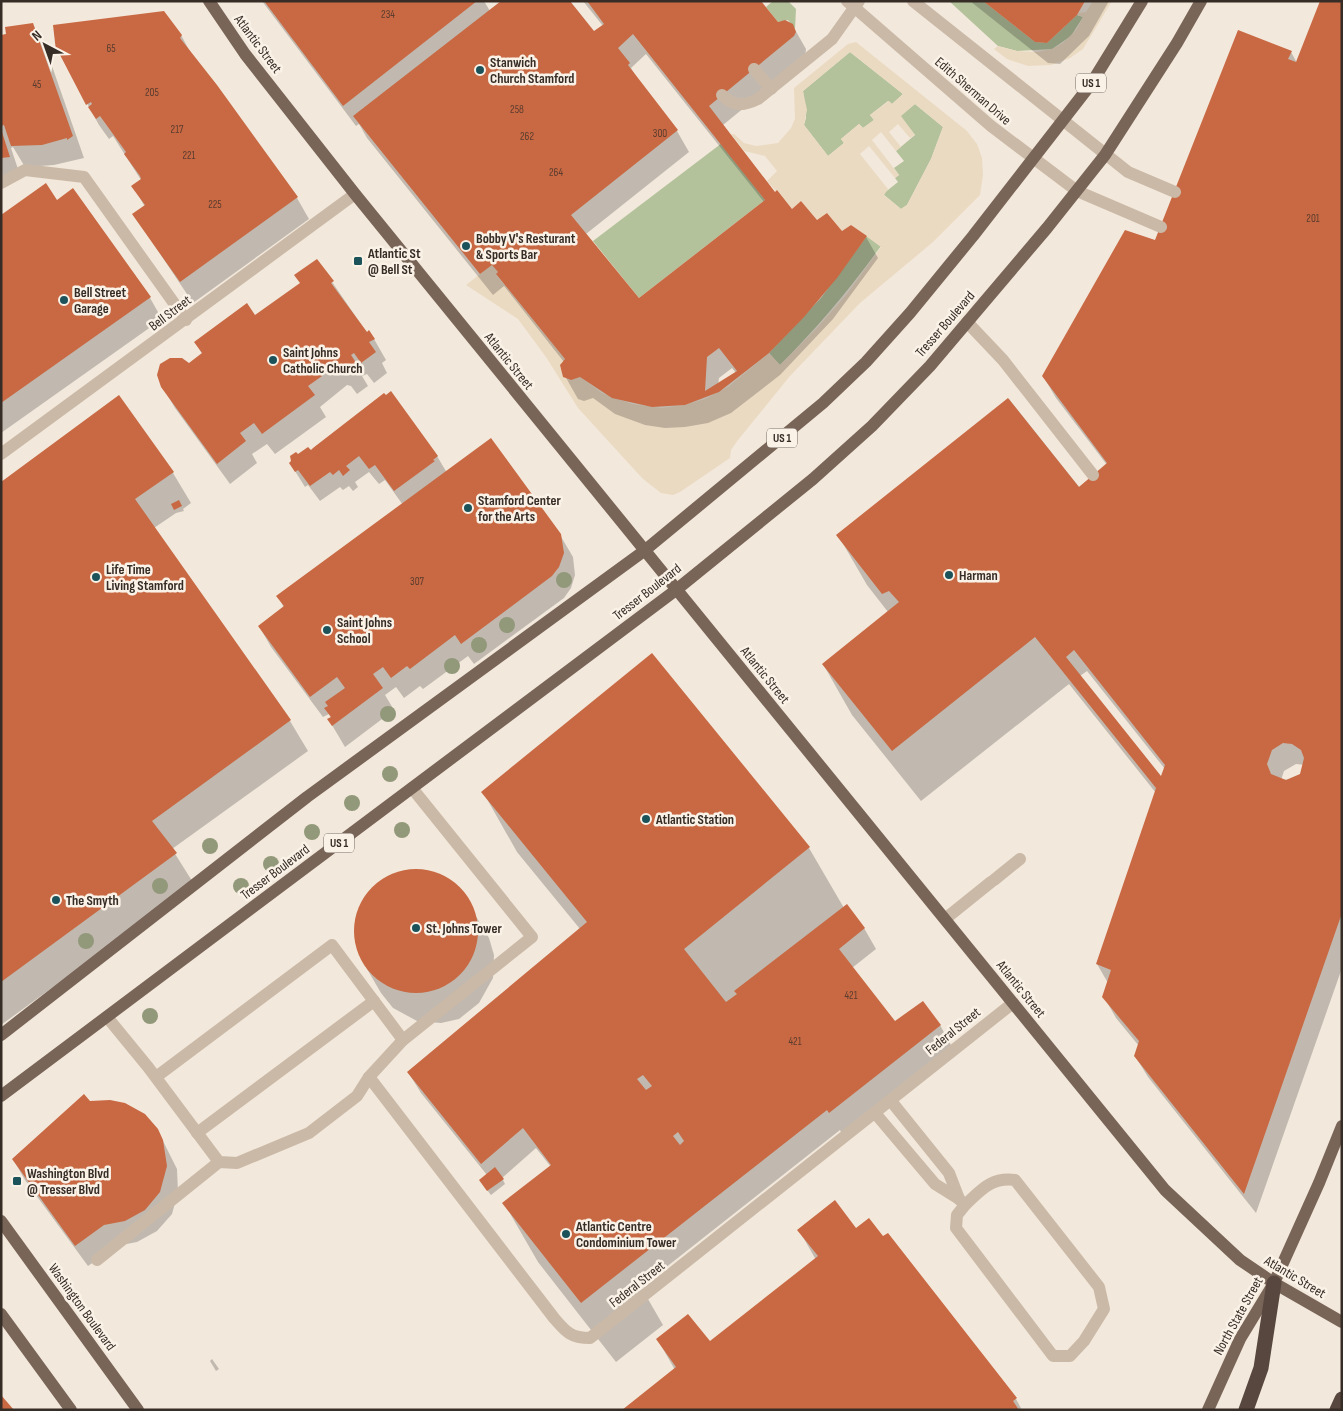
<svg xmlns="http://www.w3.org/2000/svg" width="1343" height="1411" viewBox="0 0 1343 1411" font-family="'Sofia Sans Condensed',sans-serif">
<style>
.green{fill:#b3c29b}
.plaza{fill:#ebdac2;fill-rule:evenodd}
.shadow{fill:#0003;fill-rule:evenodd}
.building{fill:#c86943;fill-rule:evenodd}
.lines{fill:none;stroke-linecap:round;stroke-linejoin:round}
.minor{stroke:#cbb9a7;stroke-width:12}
.major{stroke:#796558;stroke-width:12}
.highway{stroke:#58473e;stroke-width:15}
.tree{fill:#92987a}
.poi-dot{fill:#1c5259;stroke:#faf2e7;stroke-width:2}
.labels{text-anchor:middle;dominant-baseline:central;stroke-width:5;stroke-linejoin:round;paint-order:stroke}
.number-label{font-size:11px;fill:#5b3c2e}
.shield{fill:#faf2e7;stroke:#726861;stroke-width:1}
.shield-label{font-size:12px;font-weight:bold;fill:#372d27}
.street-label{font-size:14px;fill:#372d27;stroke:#faf2e7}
.poi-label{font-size:14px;font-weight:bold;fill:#372d27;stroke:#faf2e7;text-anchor:start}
</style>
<rect width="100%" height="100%" fill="#f2e8db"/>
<g class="green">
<path d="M773,1H788L796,9L795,29L788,20L778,22L766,7Z"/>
<path d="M949,1H983L1035,42L1047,43L1077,15L1083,17L1071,36L1052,49L1017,51L998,46Z"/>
<path d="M850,52L903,94L892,104L888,101L870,115L874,120L863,128L859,124L841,139L844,143L828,156L804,125L806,118L803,91Z"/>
<path d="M915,104L943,127L931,159L907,205L901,209L883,194L898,182L895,178L899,175L894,168L904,161L896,151L915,135L900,116Z"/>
<path d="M722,143L765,200L639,298L593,241Z"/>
<path d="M867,236L881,246C850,289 817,328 780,365L769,353L821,298Z"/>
</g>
<g class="plaza">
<path d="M1093,1H1112L1083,49L1070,58L1051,65L1028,66L1007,59L994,49L998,46L1017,51L1037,52L1052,49L1063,43L1077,29L1083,17L1077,15L1078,13L1086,12Z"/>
<path d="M856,42L967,131L977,144L982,158L983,175L980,195L933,242L860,303L790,376L738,440L731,450L730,458L680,492L673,495L661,493L643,479L578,408L546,357L518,319L466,285L492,265L498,272L496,275L565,359L560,365L563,377L569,380L580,377L602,393L632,404L662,408L685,405L705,399L728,387L769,353L780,365L816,329L847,294L881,247L851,225L842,231L827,213L817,220L801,201L792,209L767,181L777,171L765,156L744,151L731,134H734L744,143L756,146L778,143L791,128L795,119L794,88L848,44ZM850,52L903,94L892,104L889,101L870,115L874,120L863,128L859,124L841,139L844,143L828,156L804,125L807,110L803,91ZM915,104L943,127L931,159L907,205L901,209L884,195L888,189L860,154L869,146L895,178L899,175L872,140L881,132L896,151L901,147L889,132L898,124L910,138L915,135L901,116Z"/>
</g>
<g class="shadow">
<path d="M262,1H484L490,11L594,33L603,26L583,1H759L777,24L794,28L806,49L805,58L723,125L775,193L792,210L842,233L866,237L878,258L833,319L780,375L731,413L708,423L685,427L665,428L645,425L615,414L593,398L584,401L578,399L561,369L564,362L504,286L493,295L367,138L359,124L356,126ZM646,54L764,202L639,300L586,234L689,152L677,131L640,84L631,68ZM732,368L736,373L718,386L719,378Z"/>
<path d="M970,1H1109L1089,36L1060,64L1048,63Z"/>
<path d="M1342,1V968L1256,1213L1148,1077L1135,1056L1139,1046L1116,1018L1104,997L1108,983L1097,964L1156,793L1069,684L921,801L852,715L823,664L888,612L867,585L838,535L1009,399L1079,487L1107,465L1056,398L1043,376L1156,242L1291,52L1297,63ZM1087,671L1165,769L1161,779L1080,676ZM1296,764L1306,765L1301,774L1294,779L1281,780L1284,771Z"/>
<path d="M33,25L45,46L84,158L54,165L25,167L13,147L11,148L21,178L1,181V36Z"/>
<path d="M181,35L193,57L297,198L309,219L193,303L134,215L145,207L133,186L141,180L113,136L109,139L99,125L58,51Z"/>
<path d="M57,202L150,298L162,319L1,433V216Z"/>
<path d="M317,260L367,333L374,339L386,360L382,363L387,373L374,383L367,374L362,376L368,386L357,394L351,386L347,385L320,407L326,417L275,454L267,444L252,454L257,463L230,484L175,408L162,386L203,355L195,342L255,317L301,284Z"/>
<path d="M119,397L173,473L191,503L183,509L184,511L176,513L154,528L290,721L308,751L172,849L194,884L1,1025V484Z"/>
<path d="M310,451L437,456L447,473L560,535L573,557L575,575L571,588L564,598L474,664L468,656L423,689L420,686L404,698L396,687L385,695L394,710L345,747L329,720L331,718L329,714L323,717L271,647L259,626L284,608L278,596L403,505L385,480L379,484L369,472L355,482L358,487L353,491L349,486L343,490L340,487L320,501L308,485L305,487L290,463L298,456Z"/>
<path d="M483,792L809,848L844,908L864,928L876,949L852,968L895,1023L940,1025L952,1047L842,1134L840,1130L641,1287L663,1325L616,1362L538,1262L504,1203L551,1167L536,1148L502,1178L505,1184L491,1195L483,1185L487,1175L421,1093L408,1072L580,929L517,852Z"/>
<path d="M416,870L442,876L459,888L489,938L494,955L493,978L479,1003L459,1019L441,1023L417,1021L393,1008L381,993L363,962L355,940L357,913L366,895L389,876Z"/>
<path d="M90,1102L159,1133L177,1169L178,1192L172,1214L157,1231L137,1242L116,1246L88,1266L25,1180L13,1159Z"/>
<path d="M799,1230H856L1016,1399L1022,1410H624L675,1370L658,1340L710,1343L816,1260Z"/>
<path d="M212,1359L219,1369L216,1371L210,1361Z"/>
</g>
<g class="building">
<path d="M264,1H477L343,106Z"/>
<path d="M501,1H570L594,31L604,24L587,1H761L778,22L785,20L793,24L796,32L794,36L709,106L775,192L777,190L792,209L801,201L817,220L827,213L842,231L851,225L867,236L837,278L804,317L769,353L719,392L685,405L652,407L612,398L580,377L571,380L563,377L560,365L565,359L496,274L498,272L492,265L480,274L353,116ZM633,34L765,200L639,298L571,215L678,130L628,65L630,63L618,48ZM719,348L737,371L705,391L707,357Z"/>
<path d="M983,1H1085L1077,15L1047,43L1035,42Z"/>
<path d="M1320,1H1342V913L1244,1194L1134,1056L1139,1041L1102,997L1111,970L1096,964L1156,788L1035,637L892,751L822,664L899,602L889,591L882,594L836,535L1008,398L1079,487L1107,463L1042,376L1125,230L1155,240L1238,30L1292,51L1288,59L1296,62ZM1074,650L1165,765L1161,776L1066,657ZM1283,743L1292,744L1301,750L1304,758L1300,774L1286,780L1271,774L1267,764L1272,750Z"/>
<path d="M164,11L182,35L180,38L217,85L298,197L180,282L132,214L145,205L131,186L141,179L140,176L124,154L126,152L100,116L96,119L88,107L92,104L91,102L86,105L58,51H56L53,25Z"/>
<path d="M33,23L73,136L67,140V138L42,145L11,146L4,125L1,126V35L6,34L5,27Z"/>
<path d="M1,132H2L10,157L1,158Z"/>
<path d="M46,183L57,200L73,188L151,297L1,403V215Z"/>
<path d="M317,259L334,281L331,283L367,332L369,330L375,339L369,342L376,352L361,363L354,353L351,355L357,364L344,373L338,365L335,364L321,375L322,376L308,386L315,395L262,434L254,423L240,433L246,441L217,464L161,387L157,375L160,364L170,358H182L189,363L202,353L194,342L247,303L255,315L300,283L294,275Z"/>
<path d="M391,391L438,456L433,460L435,461L394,491L375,465L369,469L359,456L346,466L350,470L343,476L339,470L333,475L330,472L310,486L298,470L295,472L289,463L291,461L290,456L296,452L298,454L308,447L311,450L313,448L384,393L386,395Z"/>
<path d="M119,395L174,472L135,499L291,720L152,821L177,853L1,982V482Z"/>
<path d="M491,438L561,534L564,553L559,567L552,576L461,644L455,635L410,669L407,666L391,678L383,667L373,674L383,688L332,726L327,719L331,717L324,708L328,706L325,702L345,688L337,677L310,697L258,626L284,606L276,596Z"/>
<path d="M179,500L182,506L174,510L171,504Z"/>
<path d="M652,653L810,847L684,949L726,1002L737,994L734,991L847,904L865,928L839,949L895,1021L923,1001L941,1025L829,1113L827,1110L581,1303L502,1203L551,1165L523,1128L481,1164L407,1072L587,922L481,792ZM643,1075L652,1086L646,1090L637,1079ZM678,1132L684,1141L680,1145L673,1136Z"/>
<circle cx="416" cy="931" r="62"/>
<path d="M84,1094L90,1101L110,1100L125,1103L145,1114L158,1129L163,1140L167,1166L160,1192L145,1210L125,1221L104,1225L75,1246L12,1159Z"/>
<path d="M495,1167L504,1179L487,1191L479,1180Z"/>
<path d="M835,1200L856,1228L869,1218L883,1236L888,1233L1017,1398L1013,1401L1019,1410H622L676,1367L656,1339L688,1314L710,1341L818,1256L797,1230Z"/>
<path d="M1,1395L14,1410H1Z"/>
</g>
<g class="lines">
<g class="minor">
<path d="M847,1L991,126L1077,191L1161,227"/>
<path d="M913,1L1128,172L1175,192"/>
<path d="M754,69L771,89"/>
<path d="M722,95C734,107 744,106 758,99L832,39L859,1"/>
<path d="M1,183L25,170L84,177L186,320"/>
<path d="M967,322L1003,360L1093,475"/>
<path d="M1,454L355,194"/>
<path d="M994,880L1020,859"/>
<path d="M945,919L991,882"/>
<path d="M107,1017L148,1067L219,1162L237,1163L309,1133L357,1096L369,1077L403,1040L532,937L412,788"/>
<path d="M156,1077L332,945L403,1040"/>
<path d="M369,1077L554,1318C566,1332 571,1338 590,1338L1013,1003"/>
<path d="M875,1113L935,1184L959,1199L949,1173L891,1101"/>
<path d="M197,1133L374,1001"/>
<path d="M959,1199L965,1205L957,1215L956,1228L1053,1356H1070L1084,1341L1104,1309L1099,1287L1015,1180C991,1177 981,1190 965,1205"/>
<path d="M97,1260L219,1162"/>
</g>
<g class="major">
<path d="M209,1L245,54L355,194L1165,1190L1240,1260L1274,1283L1342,1322"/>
<path d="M1,1035L307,797L644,551L823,403L866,362L910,313L973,236L1091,84L1142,1"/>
<path d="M1,1096L676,590L813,479L872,426L930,366L1047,228L1105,155L1177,43L1201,1"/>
<path d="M1,1221L138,1410"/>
<path d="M1,1314L71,1410"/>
<path d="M1208,1410L1240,1339L1274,1283L1319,1183L1342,1126"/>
</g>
<g class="highway">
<path d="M1246,1410L1261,1368L1274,1283"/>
<path d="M1337,1410L1342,1399"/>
</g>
</g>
<g class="tree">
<circle cx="564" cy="580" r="8"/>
<circle cx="507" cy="625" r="8"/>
<circle cx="479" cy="645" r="8"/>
<circle cx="452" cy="666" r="8"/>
<circle cx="388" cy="714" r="8"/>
<circle cx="390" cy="774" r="8"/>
<circle cx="352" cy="803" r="8"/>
<circle cx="402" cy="830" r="8"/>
<circle cx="312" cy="832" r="8"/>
<circle cx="210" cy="846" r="8"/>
<circle cx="271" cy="864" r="8"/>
<circle cx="160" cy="886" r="8"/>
<circle cx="241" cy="886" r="8"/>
<circle cx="86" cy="941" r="8"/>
<circle cx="150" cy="1016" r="8"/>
</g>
<g class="poi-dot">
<circle cx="480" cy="70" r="5"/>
<circle cx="466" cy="246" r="5"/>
<rect x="353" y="256" width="10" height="10" rx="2.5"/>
<circle cx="64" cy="300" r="5"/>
<circle cx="273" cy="360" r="5"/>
<circle cx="468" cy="508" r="5"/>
<circle cx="949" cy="575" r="5"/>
<circle cx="96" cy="577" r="5"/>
<circle cx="327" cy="630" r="5"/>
<circle cx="646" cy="819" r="5"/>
<circle cx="56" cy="900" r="5"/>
<circle cx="416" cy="928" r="5"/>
<rect x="12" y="1176" width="10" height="10" rx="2.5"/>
<circle cx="566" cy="1234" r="5"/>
</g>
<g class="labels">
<g class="number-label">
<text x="388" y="14">234</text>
<text x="111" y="48">65</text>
<text x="37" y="84">45</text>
<text x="152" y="92">205</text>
<text x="517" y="109">258</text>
<text x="177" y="129">217</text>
<text x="660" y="133">300</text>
<text x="527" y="136">262</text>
<text x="189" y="155">221</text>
<text x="556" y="172">264</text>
<text x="215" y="204">225</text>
<text x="1313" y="218">201</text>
<text x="417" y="581">307</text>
<text x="851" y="995">421</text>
<text x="795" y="1041">421</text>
</g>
<g class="shield">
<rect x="1076" y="73.5" width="30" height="19" rx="4"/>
<rect x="767" y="428.5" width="30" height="19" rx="4"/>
<rect x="324" y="833.5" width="30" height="19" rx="4"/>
</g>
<g class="shield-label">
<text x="1091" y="83">US 1</text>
<text x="782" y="438">US 1</text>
<text x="339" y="843">US 1</text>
</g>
<g class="street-label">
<text transform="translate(258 44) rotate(53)">Atlantic Street</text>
<text transform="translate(973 91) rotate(41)">Edith Sherman Drive</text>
<text transform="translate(170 313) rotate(-37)">Bell Street</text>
<text transform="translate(945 324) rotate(-49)">Tresser Boulevard</text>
<text transform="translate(509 361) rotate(51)">Atlantic Street</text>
<text transform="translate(647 592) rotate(-38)">Tresser Boulevard</text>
<text transform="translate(765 675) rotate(51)">Atlantic Street</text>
<text transform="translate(275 872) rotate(-37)">Tresser Boulevard</text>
<text transform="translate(1021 989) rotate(51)">Atlantic Street</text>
<text transform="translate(953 1031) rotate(-39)">Federal Street</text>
<text transform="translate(1295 1277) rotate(31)">Atlantic Street</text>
<text transform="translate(637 1284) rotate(-38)">Federal Street</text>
<text transform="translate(82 1307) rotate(54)">Washington Boulevard</text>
<text transform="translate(1238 1316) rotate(-61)">North State Street</text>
</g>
<g class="poi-label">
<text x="490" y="62">Stanwich<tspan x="490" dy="16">Church Stamford</tspan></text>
<text x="476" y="238">Bobby V's Resturant<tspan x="476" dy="16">&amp; Sports Bar</tspan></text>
<text x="368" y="253">Atlantic St<tspan x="368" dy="16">@ Bell St</tspan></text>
<text x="74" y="292">Bell Street<tspan x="74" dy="16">Garage</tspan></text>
<text x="283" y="352">Saint Johns<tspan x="283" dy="16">Catholic Church</tspan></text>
<text x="478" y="500">Stamford Center<tspan x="478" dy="16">for the Arts</tspan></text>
<text x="106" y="569">Life Time<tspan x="106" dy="16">Living Stamford</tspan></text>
<text x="959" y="575">Harman</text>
<text x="337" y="622">Saint Johns<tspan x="337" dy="16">School</tspan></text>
<text x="656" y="819">Atlantic Station</text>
<text x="66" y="900">The Smyth</text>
<text x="426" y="928">St. Johns Tower</text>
<text x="27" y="1173">Washington Blvd<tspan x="27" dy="16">@ Tresser Blvd</tspan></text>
<text x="576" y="1226">Atlantic Centre<tspan x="576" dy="16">Condominium Tower</tspan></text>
</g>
</g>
<rect width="1343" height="1411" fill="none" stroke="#372d27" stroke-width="5"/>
<g transform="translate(45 45) rotate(319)" stroke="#faf2e7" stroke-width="4" paint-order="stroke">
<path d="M0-4L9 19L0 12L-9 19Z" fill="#372d27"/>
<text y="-8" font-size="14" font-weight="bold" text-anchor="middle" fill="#372d27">N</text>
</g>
</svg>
